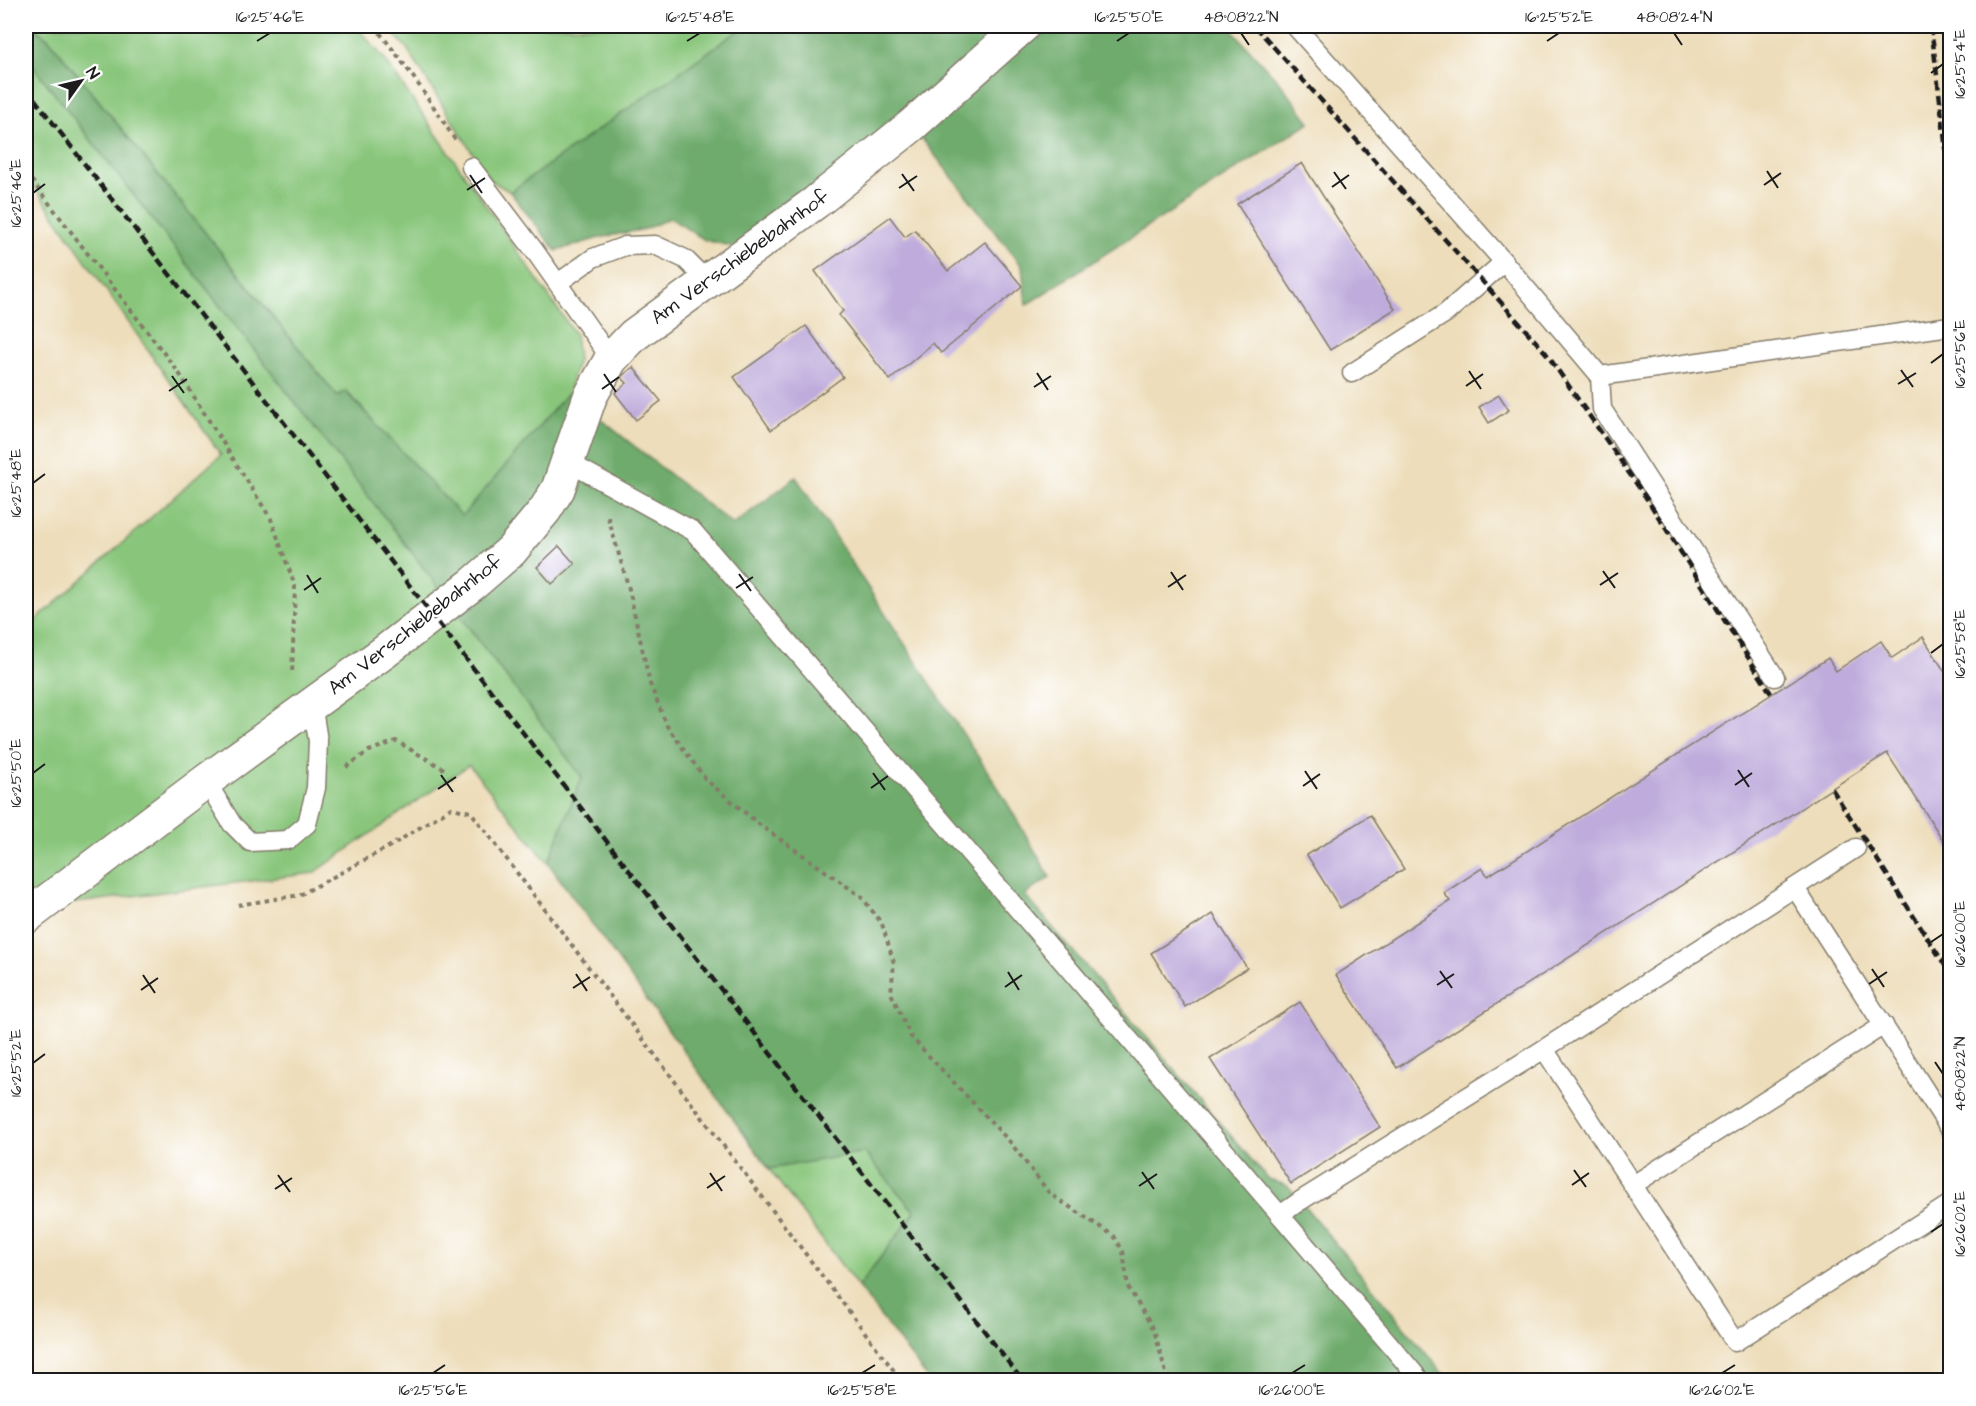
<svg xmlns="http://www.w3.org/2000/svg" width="1976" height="1406" viewBox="0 0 1976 1406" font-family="'Architects Daughter',sans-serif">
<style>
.green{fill:#89c67c;stroke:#52714c;stroke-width:1.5}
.forest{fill:#6eab6c;stroke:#456444;stroke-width:1.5}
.building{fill:#bfacdc}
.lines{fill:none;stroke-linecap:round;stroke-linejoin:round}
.lane-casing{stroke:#847c6b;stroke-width:21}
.street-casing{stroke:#847c6b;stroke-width:36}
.path{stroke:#847c6b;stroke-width:4;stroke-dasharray:4.5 4.5;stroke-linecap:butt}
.lane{stroke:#fff;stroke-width:18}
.street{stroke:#fff;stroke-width:33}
.rail{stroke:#1c1c1c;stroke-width:4.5;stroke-dasharray:9 4.5;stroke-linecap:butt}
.ticks{fill:none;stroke:#1c1c1c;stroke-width:2}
.labels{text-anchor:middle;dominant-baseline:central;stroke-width:4.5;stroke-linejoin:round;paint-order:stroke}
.street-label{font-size:20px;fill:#1c1c1c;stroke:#fff}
.neatline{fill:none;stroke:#1c1c1c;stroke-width:2}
.ticks-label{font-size:15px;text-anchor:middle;fill:#1c1c1c}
</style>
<rect width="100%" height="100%" fill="#fff"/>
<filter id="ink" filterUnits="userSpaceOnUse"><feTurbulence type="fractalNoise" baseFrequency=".0167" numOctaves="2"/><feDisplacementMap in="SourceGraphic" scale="12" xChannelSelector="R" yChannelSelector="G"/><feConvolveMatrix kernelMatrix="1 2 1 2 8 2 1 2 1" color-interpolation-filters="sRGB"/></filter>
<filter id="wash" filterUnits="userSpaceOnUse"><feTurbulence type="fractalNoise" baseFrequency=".008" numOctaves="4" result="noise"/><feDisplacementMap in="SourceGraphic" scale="24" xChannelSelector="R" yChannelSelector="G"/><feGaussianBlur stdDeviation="1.35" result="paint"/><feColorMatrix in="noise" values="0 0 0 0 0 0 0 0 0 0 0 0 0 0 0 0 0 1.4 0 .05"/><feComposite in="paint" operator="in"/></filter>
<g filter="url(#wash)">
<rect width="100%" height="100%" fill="#edddba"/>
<g class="green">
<path d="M31,26H356L383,57L575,334L578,360L568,393L462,517L346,391L337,396L48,38Z"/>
<path d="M386,26H745L510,192L489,179L406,47Z"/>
<path d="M26,57L407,546L582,777L548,863L469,765L314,873L36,908L26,917V629L221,455L26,175Z"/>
<path d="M864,1152L915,1212L858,1287L769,1169Z"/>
</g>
<g class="forest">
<path d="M29,26L48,38L337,396L345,391L462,516L568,393L733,525L796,477L999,789L1050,877L1025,895L1268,1179L1288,1186L1448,1380H929L858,1287L915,1212L864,1152L769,1169L548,863L582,777L407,546L26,57V28Z"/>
<path d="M745,26H1228L1281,84L1310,122L1026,305L1022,266L919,135L734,247L705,240L670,218L645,229L599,238L556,251L510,192Z"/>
</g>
<g id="blocks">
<g class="building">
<path d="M1302,163L1395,309L1330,350L1237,204Z"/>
<path d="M890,217L905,237L915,230L948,271L985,242L1022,286L941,353L933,343L890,380L839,315L843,311L815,271Z"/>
<path d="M806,326L843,377L771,430L734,377Z"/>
<path d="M633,367L661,401L636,420L615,393L627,383L621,377Z"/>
<path d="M1499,395L1509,410L1489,423L1479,407Z"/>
<path d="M559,546L575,564L552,584L537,567Z"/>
<path d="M1923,637L1950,680V851L1887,753L1397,1068L1336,975L1450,901L1444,893L1482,868L1488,876L1828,658L1836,671L1881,641L1892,658Z"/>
<path d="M1370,815L1404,869L1340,908L1307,855Z"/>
<path d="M1213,914L1247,968L1185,1007L1151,953Z"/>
<path d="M1300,1002L1380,1127L1291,1184L1210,1059Z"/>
</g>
</g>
</g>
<g filter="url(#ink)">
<use href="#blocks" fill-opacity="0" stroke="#847c6b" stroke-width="1.5"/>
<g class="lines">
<defs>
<g id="lane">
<path d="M1295,26L1504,262L1600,376L1602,409L1775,677"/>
<path d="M471,167L534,250L611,359"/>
<path d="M558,283L593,258L625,246L655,245L685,259L708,282"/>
<path d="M1352,373L1446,313L1504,262"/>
<path d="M1600,376L1950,326"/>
<path d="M568,462L693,531L1280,1215L1420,1380"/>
<path d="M206,781L232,824L250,842L288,840L307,824L316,788L318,741L312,703"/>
<path d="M1795,888L1950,1129"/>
<path d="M1544,1049L1735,1342L1950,1204"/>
<path d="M1633,1185L1884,1025"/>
<path d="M1280,1215L1300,1201L1544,1049L1856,848"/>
</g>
<path id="street" d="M26,917L206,781L383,653L474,583L511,551L545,510L558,489L590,397L611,359L634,335L816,202L911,126L1023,26"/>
</defs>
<use href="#lane" class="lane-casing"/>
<use href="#street" class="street-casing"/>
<g class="path">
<path d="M374,26C405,63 431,102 457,143"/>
<path d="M26,173L179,373L271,519L295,586L292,675"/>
<path d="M608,517L629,589L650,684L667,726L706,780L760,825L862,897L882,924L894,963L891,993L911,1037L1010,1142L1050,1194L1114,1236L1123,1251L1128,1287L1154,1330L1168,1380"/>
<path d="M346,767L369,751L396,741L444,769"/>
<path d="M238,905L300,895L392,845L451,808L471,812L901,1380"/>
</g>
<use href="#lane" class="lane"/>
<use href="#street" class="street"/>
<g class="rail">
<path d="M1255,26L1546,353L1647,499L1772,695"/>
<path d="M1931,26L1950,183"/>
<path d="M26,88L1022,1380"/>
<path d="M1832,789L1950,973"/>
</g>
</g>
</g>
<path class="ticks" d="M1241,33L1249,45M1674,33L1682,45M257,41L270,33M687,41L700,33M1117,41L1129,33M1547,41L1559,33M1931,73L1943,64M1767,171L1778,188M1334,172L1346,189M902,174L914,191M470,175L482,193M1764,185L1781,173M1332,187L1349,175M899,188L917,176M467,190L485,178M33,193L45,184M1931,363L1943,354M1901,370L1913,387M1469,371L1481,389M1037,373L1048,390M604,374L616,392M172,376L184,393M1898,384L1916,373M1466,386L1483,374M1034,387L1051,376M602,389L619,377M169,391L187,379M33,483L45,474M1603,571L1615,588M1171,572L1183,590M739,574L751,591M307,575L318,593M1600,585L1618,573M1168,587L1186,575M736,588L753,577M304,590L321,578M1931,653L1943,644M1738,770L1749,787M1305,771L1317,789M33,773L45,764M873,773L885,790M441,775L453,792M1735,785L1752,773M1303,786L1320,774M871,788L888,776M438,789L456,777M1931,942L1943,934M1872,969L1884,987M1440,971L1452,988M1008,972L1019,990M576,974L587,991M143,975L155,993M1869,984L1887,972M1437,985L1454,974M1005,987L1022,975M573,988L590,977M141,990L158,978M1935,1062L1943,1074M33,1063L45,1054M1574,1170L1586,1187M1142,1172L1154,1189M710,1173L722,1191M278,1175L290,1192M1572,1185L1589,1173M1139,1186L1157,1174M707,1188L725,1176M275,1189L292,1178M1931,1232L1943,1224M433,1373L445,1365M862,1373L875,1365M1292,1373L1305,1365M1722,1373L1735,1365"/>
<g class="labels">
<g class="street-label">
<text transform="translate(740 257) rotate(-36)">Am Verschiebebahnhof</text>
<text transform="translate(415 625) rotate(-38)">Am Verschiebebahnhof</text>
</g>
</g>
<rect width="1976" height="1406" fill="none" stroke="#fff" stroke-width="66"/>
<g transform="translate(81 81) rotate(56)" stroke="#ffffff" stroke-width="4.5" paint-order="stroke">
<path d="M0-4.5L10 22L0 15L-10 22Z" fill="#1c1c1c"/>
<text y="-9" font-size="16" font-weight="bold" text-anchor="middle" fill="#1c1c1c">N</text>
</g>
<rect x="33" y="33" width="1910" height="1340" class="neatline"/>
<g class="ticks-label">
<text x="270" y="22">16°25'46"E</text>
<text x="700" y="22">16°25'48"E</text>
<text x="1129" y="22">16°25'50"E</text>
<text x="1241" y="22">48°08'22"N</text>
<text x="1559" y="22">16°25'52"E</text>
<text x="1674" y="22">48°08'24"N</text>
<text transform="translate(1960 64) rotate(-90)" y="5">16°25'54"E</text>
<text transform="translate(16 193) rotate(-90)" y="5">16°25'46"E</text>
<text transform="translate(1960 354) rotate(-90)" y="5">16°25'56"E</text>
<text transform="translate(16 483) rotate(-90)" y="5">16°25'48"E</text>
<text transform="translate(1960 644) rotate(-90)" y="5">16°25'58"E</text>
<text transform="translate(16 773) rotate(-90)" y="5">16°25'50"E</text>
<text transform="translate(1960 934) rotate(-90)" y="5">16°26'00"E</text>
<text transform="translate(16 1063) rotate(-90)" y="5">16°25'52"E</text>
<text transform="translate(1960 1074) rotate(-90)" y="5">48°08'22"N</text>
<text transform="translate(1960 1224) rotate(-90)" y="5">16°26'02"E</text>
<text x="433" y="1395">16°25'56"E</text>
<text x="862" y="1395">16°25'58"E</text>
<text x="1292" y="1395">16°26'00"E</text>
<text x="1722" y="1395">16°26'02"E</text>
</g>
</svg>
